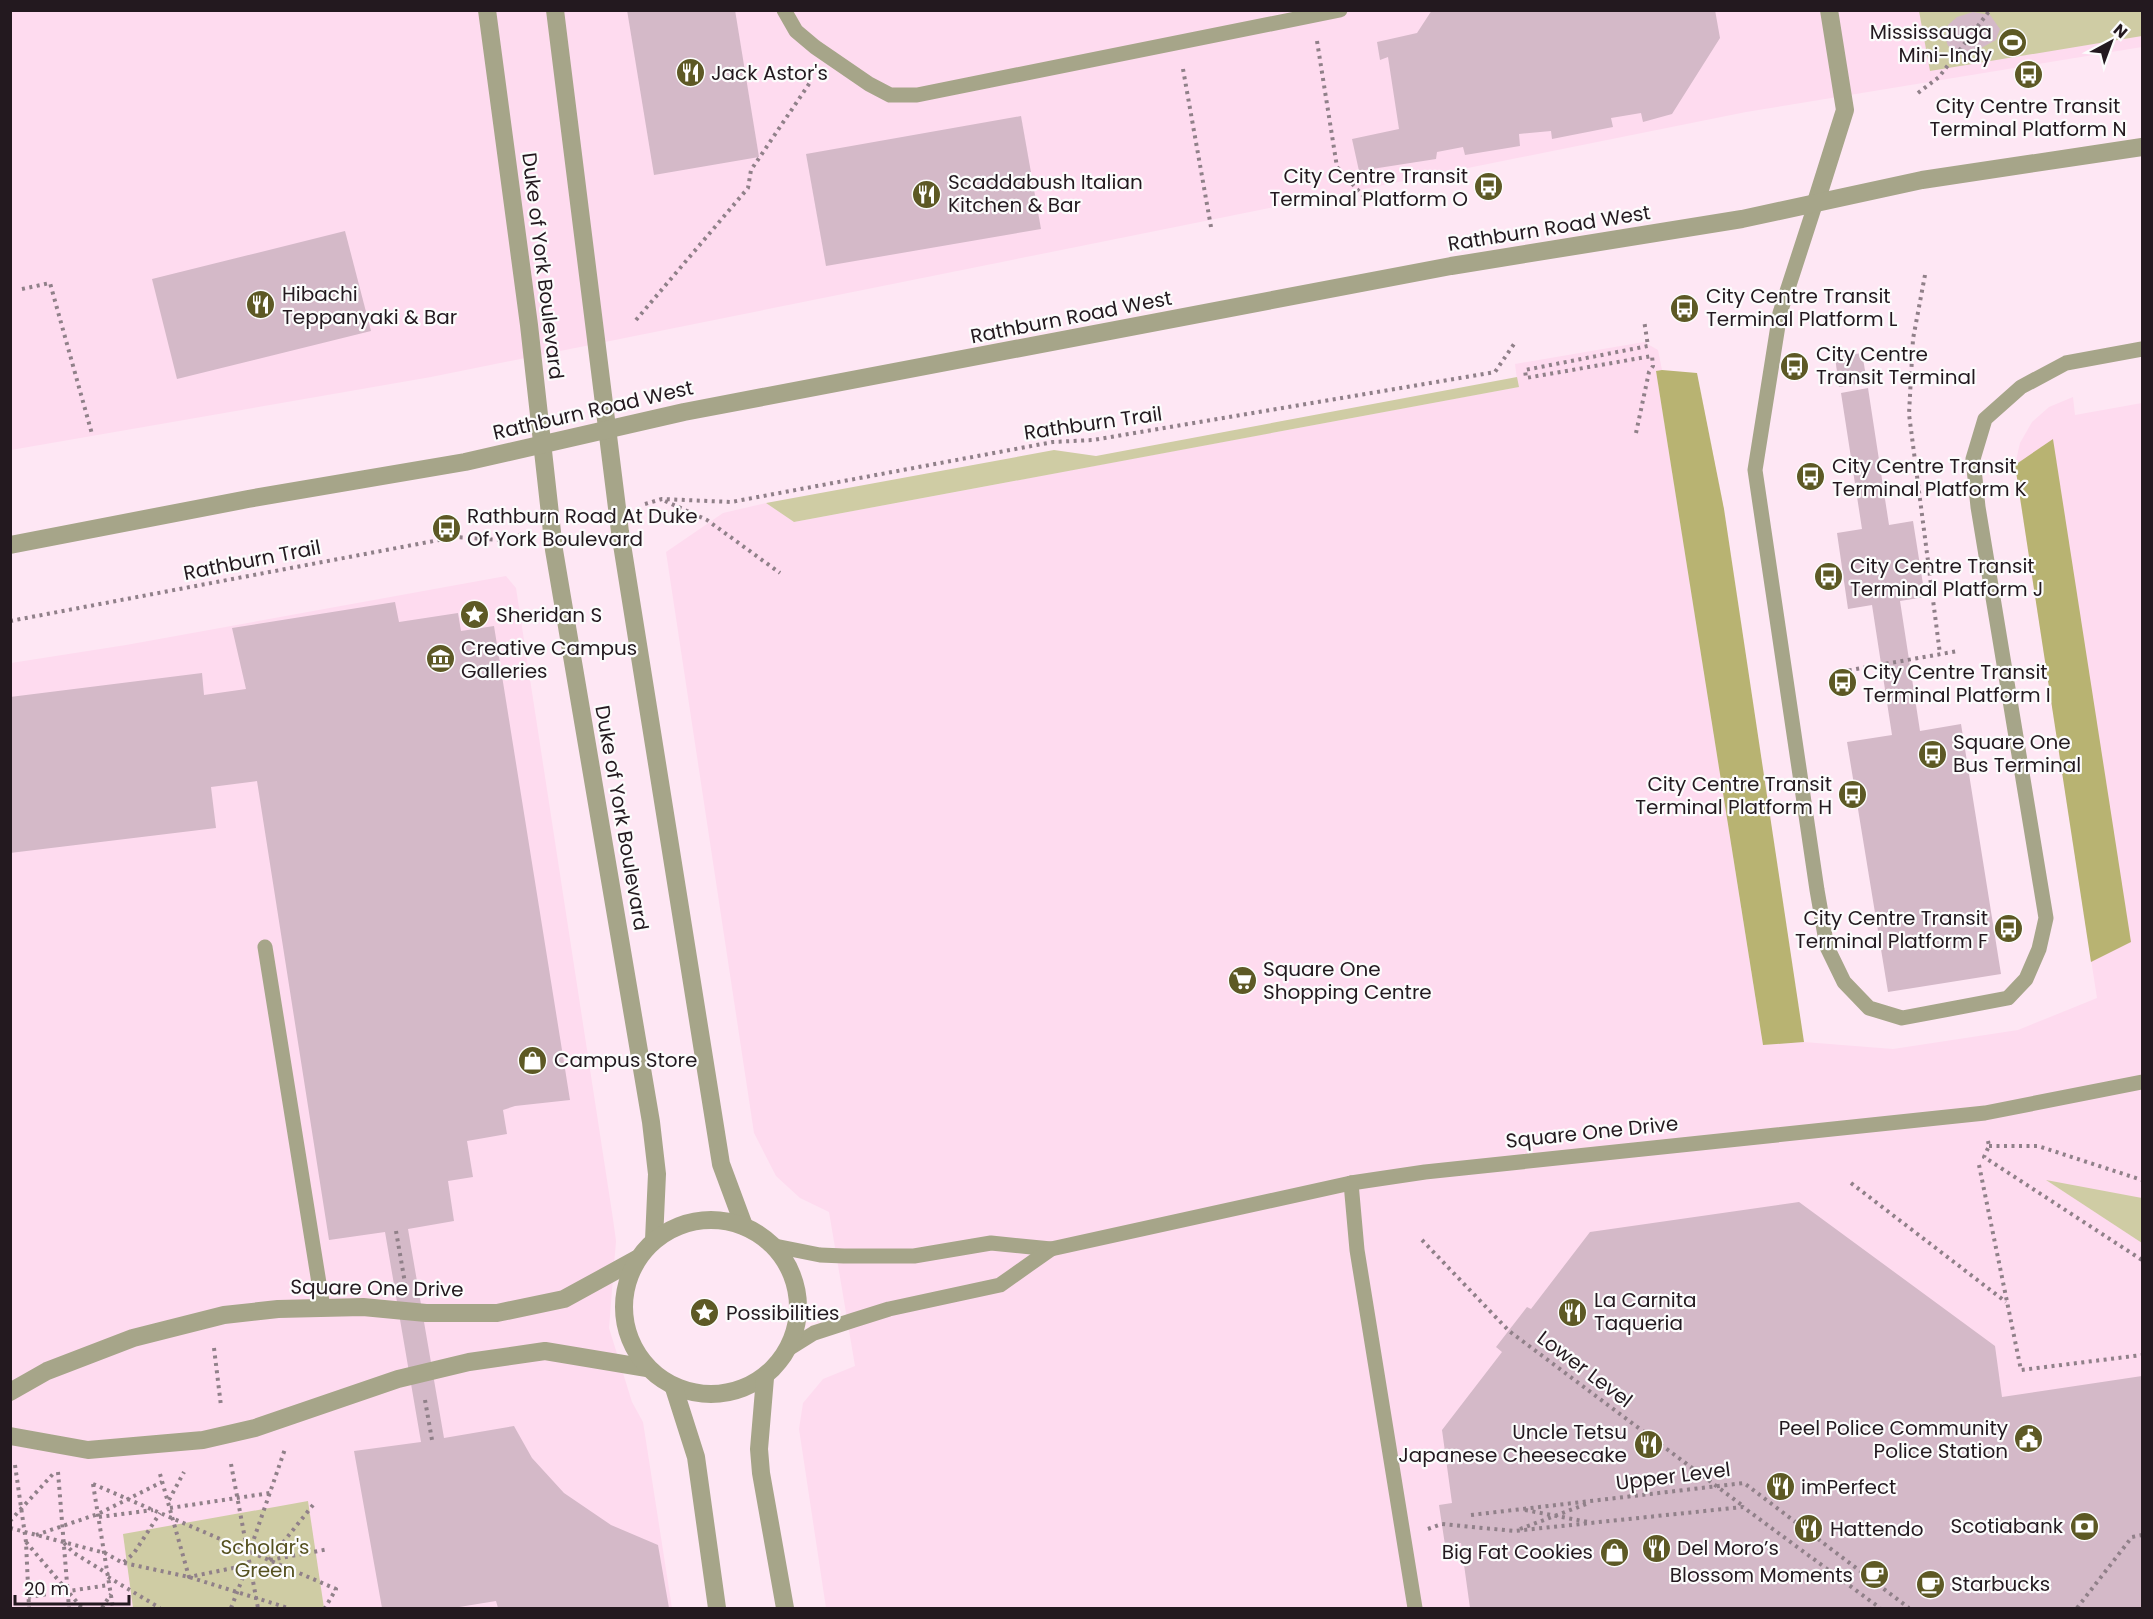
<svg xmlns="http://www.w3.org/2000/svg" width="2153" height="1619" viewBox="0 0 2153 1619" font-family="Poppins,sans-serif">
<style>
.built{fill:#fedbef}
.green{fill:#cfcca4}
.forest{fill:#b8b372}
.building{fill:#d4b9c8}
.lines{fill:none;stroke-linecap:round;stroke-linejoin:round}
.path{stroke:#908089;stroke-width:4;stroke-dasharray:3 4.5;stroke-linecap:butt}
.service{stroke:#a6a589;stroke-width:15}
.minor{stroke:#a6a589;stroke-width:18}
.tertiary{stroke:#a6a589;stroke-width:18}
.labels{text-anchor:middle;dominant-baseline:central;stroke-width:4.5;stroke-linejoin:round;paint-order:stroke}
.poi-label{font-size:20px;fill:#23191f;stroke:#fcfcfc;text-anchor:start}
.street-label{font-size:20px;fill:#23191f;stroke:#fcfcfc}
.park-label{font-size:20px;fill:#555120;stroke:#fcfcfc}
</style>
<rect width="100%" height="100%" fill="#fee7f4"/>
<g class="built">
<path d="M11,11H2142V47L1746,112L431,377L11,450Z"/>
<path d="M1644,342L1658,350L1662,370L1656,371L1763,1045L1804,1042L1893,1049L2018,1030L2097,998L2015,465L2020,443L2032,422L2049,407L2073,397L2075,415L2142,403V1608H826L799,1429L803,1403L823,1379L855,1366L829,1212L800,1198L776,1176L754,1133L666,552L723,513L766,503L794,522L1518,387L1515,364Z"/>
<path d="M506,576L516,588L613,1219L616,1241L609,1328L632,1402L643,1422L672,1608H11V663L126,645Z"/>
</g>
<g class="green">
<path d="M1919,11H2142V36L1930,71Z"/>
<path d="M1517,377L1519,387L794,522L766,503L1054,450L1096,456Z"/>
<path d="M2046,1180L2142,1198V1243Z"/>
<path d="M308,1501L324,1608H133L123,1534Z"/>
</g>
<g class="forest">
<path d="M1662,370L1697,373L1724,509L1804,1042L1763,1045L1656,371Z"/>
<path d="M2053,439L2131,942L2091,962L2015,465Z"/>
</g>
<g class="building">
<path d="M627,10H735L759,157L654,175Z"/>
<path d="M1432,10H1715L1720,38L1672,114L1643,122L1641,113L1611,118L1613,127L1552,139L1551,131L1519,134L1520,146L1465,155L1463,147L1437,152L1436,159L1359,171L1352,139L1399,129L1388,57L1380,60L1377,42L1417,33Z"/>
<path d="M1973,12L1990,15L2000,29L1996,40L1966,56L1948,46L1945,37L1948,25L1957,17Z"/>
<path d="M1021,116L1041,229L826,266L806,154Z"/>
<path d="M345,231L371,331L177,379L152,279Z"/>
<path d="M1862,353L1867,382L1839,387L1835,357Z"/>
<path d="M1868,388L1889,525L1913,521L1925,597L1900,601L1920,731L1961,724L2001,974L1888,992L1847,742L1892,735L1872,605L1848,609L1837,533L1862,529L1841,393Z"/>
<path d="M395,602L399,622L458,613L461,631L494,626L570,1100L515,1106L503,1110L507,1134L467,1141L473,1177L448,1181L454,1221L408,1229L444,1438L514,1426L532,1458L564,1493L611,1525L658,1545L669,1608H498L496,1601L453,1608H382L354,1451L421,1442L385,1232L329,1240L257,781L211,787L216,828L10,853V697L202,673L204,695L246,689L232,628Z"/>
<path d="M1799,1202L1995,1346L2002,1397L2142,1376V1608H1470L1461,1543L1445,1545L1439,1505L1452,1503L1442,1430L1502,1352L1496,1347L1527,1307L1531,1309L1590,1232Z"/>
</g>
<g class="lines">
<g class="path">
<path d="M1317,41L1337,167L1365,198"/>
<path d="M1183,69L1211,227"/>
<path d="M1918,93L1939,77L1990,10"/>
<path d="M1925,275L1913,339L1909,414L1940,654"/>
<path d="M22,289L50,283L92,434"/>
<path d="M636,320L748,188L751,170L811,81"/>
<path d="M1636,433L1649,372L1653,366L1652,356L1526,378L1525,370L1648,346L1644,320"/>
<path d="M665,501L707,520L780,573"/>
<path d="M645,504L662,499L731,502L1053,442L1093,440L1495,372L1514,344"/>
<path d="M10,621L455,537L500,540L524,534"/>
<path d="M1834,673L1958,651"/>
<path d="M1988,1141L1989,1146L1984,1157L2142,1260"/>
<path d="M1989,1146H2038L2142,1180"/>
<path d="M1979,1165L2021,1370L2142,1355"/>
<path d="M1851,1183L2006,1302"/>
<path d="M396,1231L405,1283"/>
<path d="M1422,1240L1509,1331L1743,1506"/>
<path d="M214,1348L221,1406"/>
<path d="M425,1400L432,1440"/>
<path d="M231,1464L258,1608"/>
<path d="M15,1465L26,1542L29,1608"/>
<path d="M58,1472L69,1608"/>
<path d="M160,1474L189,1577L248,1565"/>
<path d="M93,1484L336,1589L325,1608"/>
<path d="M93,1484L113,1608"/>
<path d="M169,1500L184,1472"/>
<path d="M170,1508L270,1493"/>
<path d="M1525,1510L1588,1522"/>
<path d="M1471,1515L1744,1483L1909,1608"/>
<path d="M99,1517L153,1510"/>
<path d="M10,1521L53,1474"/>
<path d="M10,1528L105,1553L123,1563L134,1553L160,1513"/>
<path d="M1428,1529L1442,1524L1514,1531L1743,1507L1880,1608"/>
<path d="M1520,1529L1589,1503"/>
<path d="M36,1535L98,1514L162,1482"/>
<path d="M26,1542L82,1608"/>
<path d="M64,1543L74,1553L108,1574"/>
<path d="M249,1553L285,1449"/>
<path d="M269,1560L313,1505"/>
<path d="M270,1560L329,1549"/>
<path d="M124,1563L189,1577L288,1608"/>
<path d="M108,1577L160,1608"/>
<path d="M28,1597L109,1585"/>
<path d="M102,1608L111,1594"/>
<path d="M231,1608L248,1564"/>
<path d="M2077,1608L2132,1537L2142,1535"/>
</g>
<g class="service">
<path d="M784,10L796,31L815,47L869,84L890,95H917L1340,10"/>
<path d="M1816,202L1780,313L1755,470L1817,890L1827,947L1844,982L1869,1008L1902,1018L2008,998L2026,979L2039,949L2046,918L1978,507L1973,459L1985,419L2021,387L2066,363L2142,349"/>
<path d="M265,947L323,1308"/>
<path d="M1351,1183L1357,1250L1415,1608"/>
<path d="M775,1246L820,1255L844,1256H914L991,1243L1051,1249L1351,1183L1425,1172L1985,1113L2142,1082"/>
<path d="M790,1348L814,1333L854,1320L889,1309L1000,1285L1051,1249"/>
</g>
<g class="minor">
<path d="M1816,202L1845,110L1829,10"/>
<path d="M10,1392L47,1371L133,1338L224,1315L278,1309L363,1307L426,1313H497L564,1299L637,1259"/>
<path d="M10,1436L88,1450L203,1440L255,1428L398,1379L469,1362L545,1351L647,1368"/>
</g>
<g class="tertiary">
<path d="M487,10L529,325L554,550L651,1122L657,1174L654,1240"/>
<path d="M555,10L620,532L721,1164L744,1226"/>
<path d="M10,545L248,499L465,462L684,412L1451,266L1742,219L1922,180L2142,147"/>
<circle cx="711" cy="1307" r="87"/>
<path d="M765,1378L759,1449L761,1473L785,1608"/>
<path d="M674,1388L696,1457L717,1608"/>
</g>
</g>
<defs>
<symbol id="stadium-disc" viewBox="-11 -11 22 22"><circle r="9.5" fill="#5d5925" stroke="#fcfcfc"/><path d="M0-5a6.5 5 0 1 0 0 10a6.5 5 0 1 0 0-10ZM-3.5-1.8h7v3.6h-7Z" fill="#fff"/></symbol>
<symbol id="restaurant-disc" viewBox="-11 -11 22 22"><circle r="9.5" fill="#5d5925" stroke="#fcfcfc"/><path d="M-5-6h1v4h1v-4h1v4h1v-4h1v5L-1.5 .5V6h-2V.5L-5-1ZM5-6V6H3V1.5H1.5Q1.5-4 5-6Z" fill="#fff"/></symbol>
<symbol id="bus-disc" viewBox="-11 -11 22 22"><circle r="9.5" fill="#5d5925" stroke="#fcfcfc"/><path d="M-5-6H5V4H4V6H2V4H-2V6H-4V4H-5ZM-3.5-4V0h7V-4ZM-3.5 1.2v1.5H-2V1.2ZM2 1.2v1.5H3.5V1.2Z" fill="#fff"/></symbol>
<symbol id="sight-disc" viewBox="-11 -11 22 22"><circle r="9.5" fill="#5d5925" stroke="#fcfcfc"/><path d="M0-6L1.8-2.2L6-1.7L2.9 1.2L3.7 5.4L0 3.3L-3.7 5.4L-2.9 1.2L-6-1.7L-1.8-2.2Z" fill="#fff"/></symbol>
<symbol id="museum-disc" viewBox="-11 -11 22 22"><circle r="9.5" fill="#5d5925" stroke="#fcfcfc"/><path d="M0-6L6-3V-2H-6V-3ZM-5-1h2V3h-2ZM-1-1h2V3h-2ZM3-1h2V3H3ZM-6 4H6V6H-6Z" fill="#fff"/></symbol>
<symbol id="supermarket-disc" viewBox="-11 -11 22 22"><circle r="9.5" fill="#5d5925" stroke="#fcfcfc"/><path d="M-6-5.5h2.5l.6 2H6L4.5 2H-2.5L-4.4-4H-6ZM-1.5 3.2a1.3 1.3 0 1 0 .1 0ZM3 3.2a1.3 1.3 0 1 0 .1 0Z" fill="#fff"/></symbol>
<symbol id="shop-disc" viewBox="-11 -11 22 22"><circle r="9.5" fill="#5d5925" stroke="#fcfcfc"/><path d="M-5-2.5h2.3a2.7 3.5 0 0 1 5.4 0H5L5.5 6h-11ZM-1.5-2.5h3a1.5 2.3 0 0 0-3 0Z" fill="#fff"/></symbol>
<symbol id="civic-disc" viewBox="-11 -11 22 22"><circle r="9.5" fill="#5d5925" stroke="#fcfcfc"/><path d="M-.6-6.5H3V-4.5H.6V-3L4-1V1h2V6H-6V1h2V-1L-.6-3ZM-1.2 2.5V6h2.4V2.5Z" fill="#fff"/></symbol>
<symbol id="bank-disc" viewBox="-11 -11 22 22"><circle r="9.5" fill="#5d5925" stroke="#fcfcfc"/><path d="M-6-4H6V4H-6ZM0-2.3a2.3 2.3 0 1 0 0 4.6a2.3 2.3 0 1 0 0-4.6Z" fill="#fff"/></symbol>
<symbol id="cafe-disc" viewBox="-11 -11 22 22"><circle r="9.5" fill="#5d5925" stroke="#fcfcfc"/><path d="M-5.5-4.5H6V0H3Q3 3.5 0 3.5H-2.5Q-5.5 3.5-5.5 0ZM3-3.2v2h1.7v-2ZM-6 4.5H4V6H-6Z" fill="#fff"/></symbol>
</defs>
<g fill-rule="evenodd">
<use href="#stadium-disc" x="1996" y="26" width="33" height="33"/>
<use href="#restaurant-disc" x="674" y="56" width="33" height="33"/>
<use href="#bus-disc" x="2012" y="58" width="33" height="33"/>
<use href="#bus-disc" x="1472" y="170" width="33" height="33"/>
<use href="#restaurant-disc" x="910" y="178" width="33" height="33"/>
<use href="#restaurant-disc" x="244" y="288" width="33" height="33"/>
<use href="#bus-disc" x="1668" y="292" width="33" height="33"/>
<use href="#bus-disc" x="1778" y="350" width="33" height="33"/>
<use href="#bus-disc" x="1794" y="460" width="33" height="33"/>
<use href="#bus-disc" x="430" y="512" width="33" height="33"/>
<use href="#bus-disc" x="1812" y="560" width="33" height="33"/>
<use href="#sight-disc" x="458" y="598" width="33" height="33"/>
<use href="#museum-disc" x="424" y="642" width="33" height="33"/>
<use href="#bus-disc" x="1826" y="666" width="33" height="33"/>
<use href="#bus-disc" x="1916" y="738" width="33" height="33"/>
<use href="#bus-disc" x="1836" y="778" width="33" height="33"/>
<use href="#bus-disc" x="1992" y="912" width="33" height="33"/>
<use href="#supermarket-disc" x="1226" y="964" width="33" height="33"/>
<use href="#shop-disc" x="516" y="1044" width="33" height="33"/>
<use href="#restaurant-disc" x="1556" y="1296" width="33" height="33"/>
<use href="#sight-disc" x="688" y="1296" width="33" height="33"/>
<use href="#civic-disc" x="2012" y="1422" width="33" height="33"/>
<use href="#restaurant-disc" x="1632" y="1428" width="33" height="33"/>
<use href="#restaurant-disc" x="1764" y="1470" width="33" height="33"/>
<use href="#bank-disc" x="2068" y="1510" width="33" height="33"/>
<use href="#restaurant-disc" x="1792" y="1512" width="33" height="33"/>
<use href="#restaurant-disc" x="1640" y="1532" width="33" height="33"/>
<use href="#shop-disc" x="1598" y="1536" width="33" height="33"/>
<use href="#cafe-disc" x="1858" y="1558" width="33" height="33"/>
<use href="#cafe-disc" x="1914" y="1568" width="33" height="33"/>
</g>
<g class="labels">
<g class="poi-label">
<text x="1992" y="32" text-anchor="end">Mississauga<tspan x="1992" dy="23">Mini-Indy</tspan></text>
<text x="711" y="73">Jack Astor's</text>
<text x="2028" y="106" text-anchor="middle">City Centre Transit<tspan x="2028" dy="23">Terminal Platform N</tspan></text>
<text x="1468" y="176" text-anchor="end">City Centre Transit<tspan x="1468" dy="23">Terminal Platform O</tspan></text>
<text x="948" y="182">Scaddabush Italian<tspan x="948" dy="23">Kitchen &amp; Bar</tspan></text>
<text x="282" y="294">Hibachi<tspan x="282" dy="23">Teppanyaki &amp; Bar</tspan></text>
<text x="1706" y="296">City Centre Transit<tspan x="1706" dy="23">Terminal Platform L</tspan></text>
<text x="1816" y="354">City Centre<tspan x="1816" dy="23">Transit Terminal</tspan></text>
<text x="1832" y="466">City Centre Transit<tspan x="1832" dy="23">Terminal Platform K</tspan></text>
<text x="467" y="516">Rathburn Road At Duke<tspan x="467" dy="23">Of York Boulevard</tspan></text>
<text x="1850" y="566">City Centre Transit<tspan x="1850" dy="23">Terminal Platform J</tspan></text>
<text x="496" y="615">Sheridan S</text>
<text x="461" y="648">Creative Campus<tspan x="461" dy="23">Galleries</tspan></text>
<text x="1863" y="672">City Centre Transit<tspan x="1863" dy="23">Terminal Platform I</tspan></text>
<text x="1953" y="742">Square One<tspan x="1953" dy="23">Bus Terminal</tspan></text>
<text x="1832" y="784" text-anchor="end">City Centre Transit<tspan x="1832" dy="23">Terminal Platform H</tspan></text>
<text x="1988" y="918" text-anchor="end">City Centre Transit<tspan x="1988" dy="23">Terminal Platform F</tspan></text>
<text x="1263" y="969">Square One<tspan x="1263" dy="23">Shopping Centre</tspan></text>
<text x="554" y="1060">Campus Store</text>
<text x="1594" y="1300">La Carnita<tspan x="1594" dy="23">Taqueria</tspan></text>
<text x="726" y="1313">Possibilities</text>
<text x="2008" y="1428" text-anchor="end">Peel Police Community<tspan x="2008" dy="23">Police Station</tspan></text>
<text x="1627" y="1432" text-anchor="end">Uncle Tetsu<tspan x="1627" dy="23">Japanese Cheesecake</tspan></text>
<text x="1801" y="1487">imPerfect</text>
<text x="2063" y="1526" text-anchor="end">Scotiabank</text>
<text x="1830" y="1529">Hattendo</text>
<text x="1677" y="1548">Del Moro’s</text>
<text x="1593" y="1552" text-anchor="end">Big Fat Cookies</text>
<text x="1853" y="1575" text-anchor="end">Blossom Moments</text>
<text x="1951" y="1584">Starbucks</text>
</g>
<g class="street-label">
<text transform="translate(1549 228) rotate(-9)">Rathburn Road West</text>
<text transform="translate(543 266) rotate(83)">Duke of York Boulevard</text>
<text transform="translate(1071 317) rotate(-11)">Rathburn Road West</text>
<text transform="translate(593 410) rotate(-13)">Rathburn Road West</text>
<text transform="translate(1093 423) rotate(-8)">Rathburn Trail</text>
<text transform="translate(252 560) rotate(-11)">Rathburn Trail</text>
<text transform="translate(622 818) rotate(80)">Duke of York Boulevard</text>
<text transform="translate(1592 1132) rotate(-6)">Square One Drive</text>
<text transform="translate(377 1288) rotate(1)">Square One Drive</text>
<text transform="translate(1585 1369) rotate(37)">Lower Level</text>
<text transform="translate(1673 1476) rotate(-7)">Upper Level</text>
</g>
<g class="park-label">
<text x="265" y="1547">Scholar's<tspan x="265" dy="23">Green</tspan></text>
</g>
</g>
<rect width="2153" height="1619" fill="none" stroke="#23191f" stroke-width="24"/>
<g transform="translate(2111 42) rotate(41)" stroke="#fcfcfc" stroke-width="4.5" paint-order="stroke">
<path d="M0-4.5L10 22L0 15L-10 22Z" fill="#23191f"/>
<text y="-9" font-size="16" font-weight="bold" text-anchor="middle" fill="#23191f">N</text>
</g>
<path d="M15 1595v9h114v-9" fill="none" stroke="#23191f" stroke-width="3"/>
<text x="24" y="1595" font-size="18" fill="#23191f" stroke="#fcfcfc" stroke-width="4.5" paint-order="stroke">20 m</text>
</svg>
